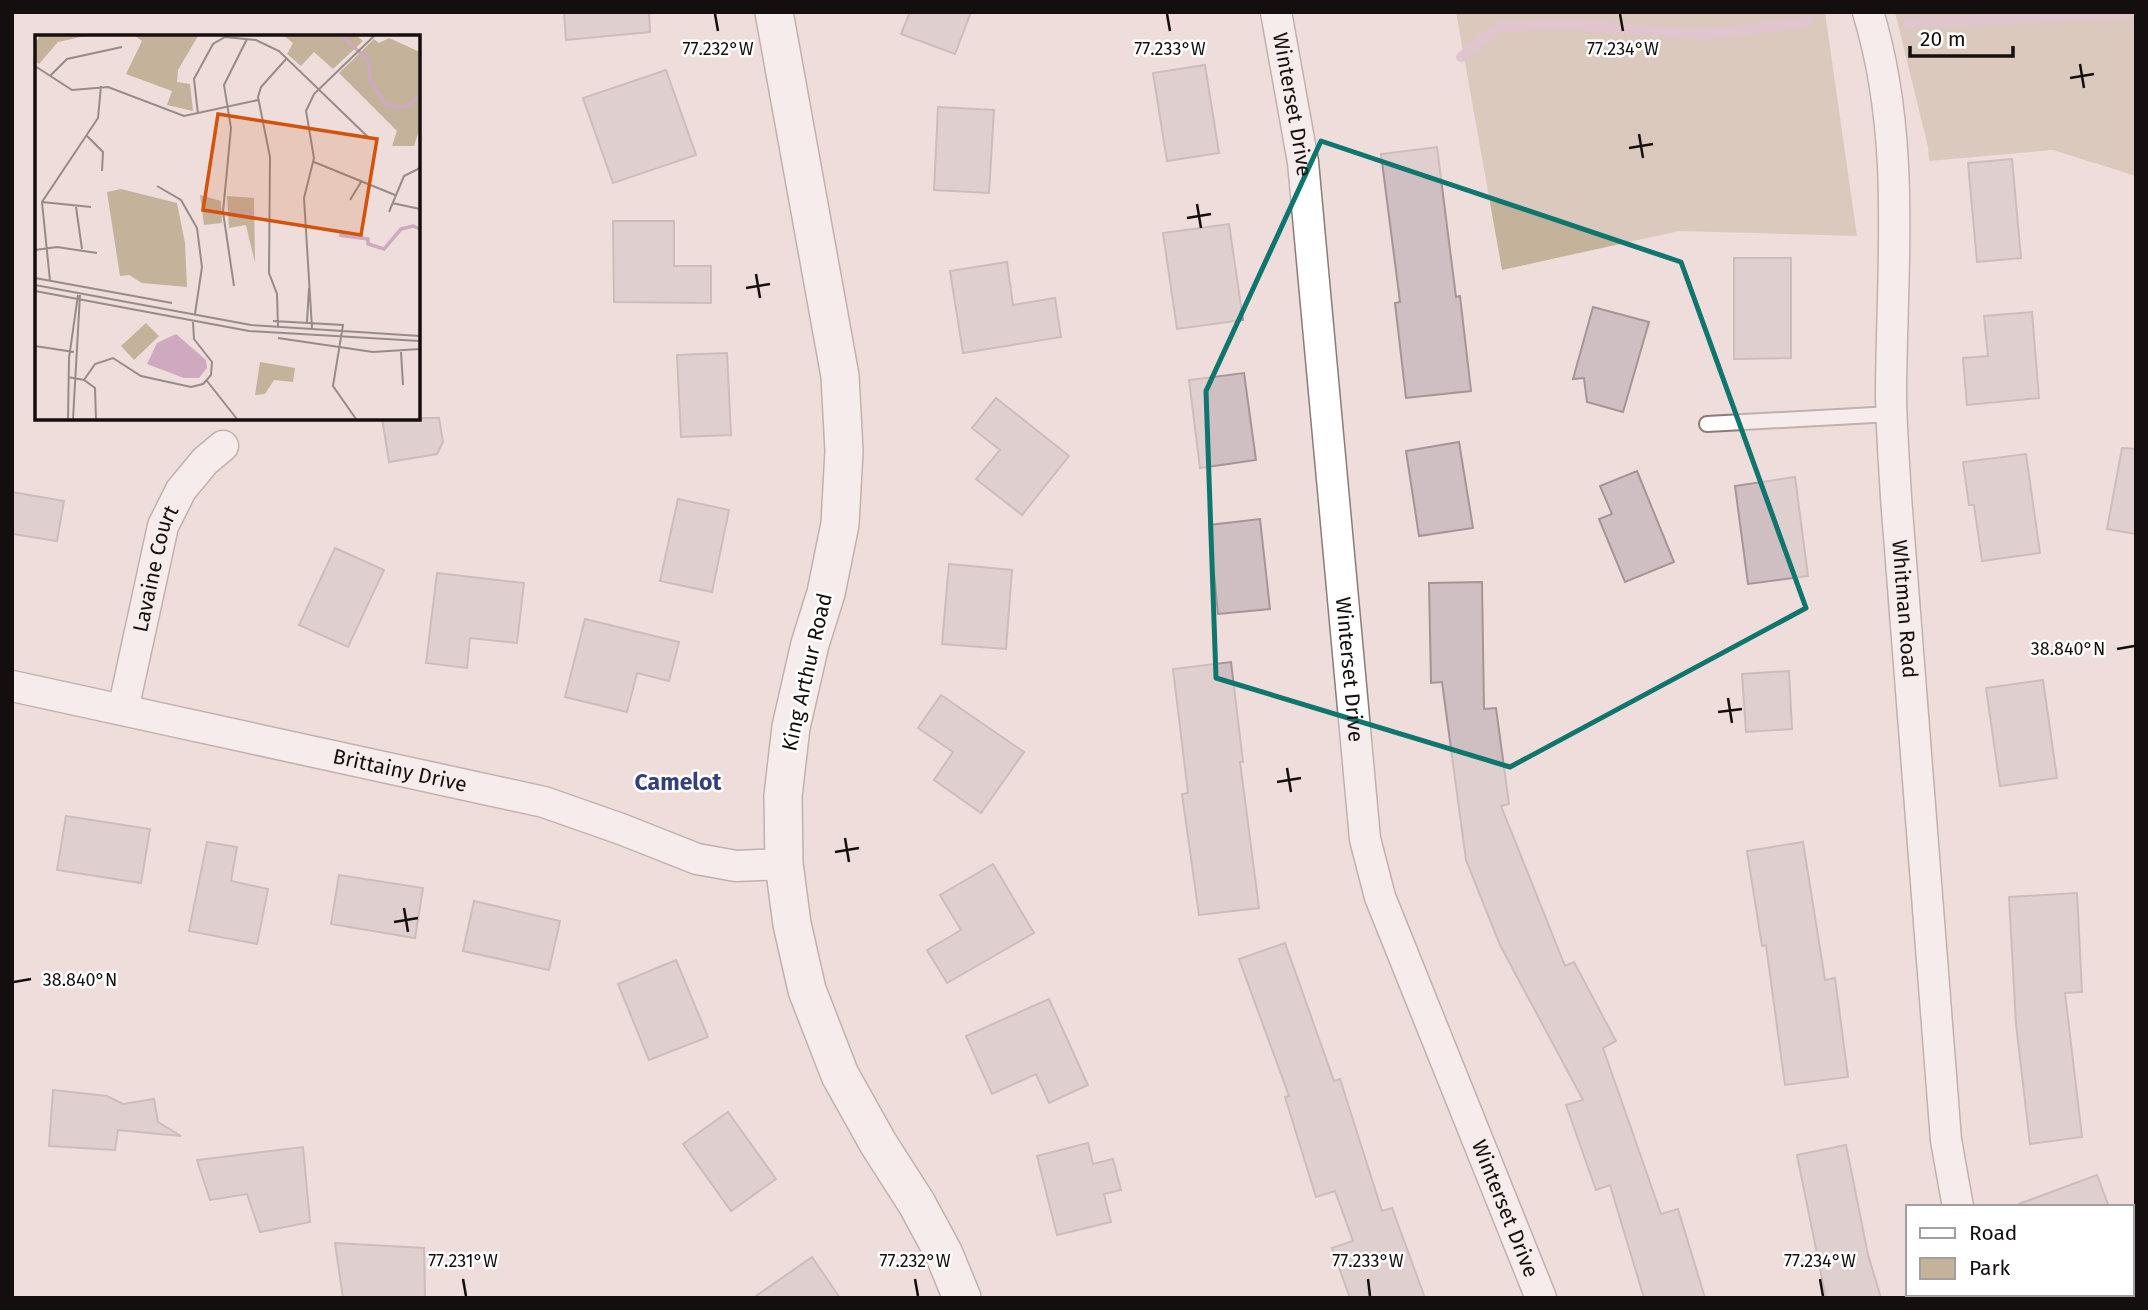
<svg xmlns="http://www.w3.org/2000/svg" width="2148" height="1310" viewBox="0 0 2148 1310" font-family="'Fira Sans',sans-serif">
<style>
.green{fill:#c5b29a}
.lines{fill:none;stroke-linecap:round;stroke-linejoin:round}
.stream{stroke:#cea9bf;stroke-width:10}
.building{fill:#cfbfc2;stroke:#a59598;stroke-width:2}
.service-casing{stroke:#8a7c79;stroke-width:18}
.minor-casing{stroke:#8a7c79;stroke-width:33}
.tertiary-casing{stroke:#8a7c79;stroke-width:40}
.service{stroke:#fff;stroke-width:14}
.minor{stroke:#fff;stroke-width:30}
.tertiary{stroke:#fff;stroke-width:37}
.marked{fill:none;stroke:#0f766e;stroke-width:5;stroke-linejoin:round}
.ticks{fill:none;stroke:#140f0e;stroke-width:2.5}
.labels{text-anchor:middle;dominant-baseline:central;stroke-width:5;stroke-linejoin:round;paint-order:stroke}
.street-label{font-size:21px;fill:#140f0e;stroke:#fff}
.neighbourhood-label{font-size:23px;font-weight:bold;fill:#353f7a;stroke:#fff}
.inset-river{fill:none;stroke:#cea9bf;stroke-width:3.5}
.inset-road{fill:none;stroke:#978b89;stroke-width:2}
.view{fill:#d3520c;fill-opacity:0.15;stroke:#d3520c;stroke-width:3.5}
.inset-edge{fill:none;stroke:#140f0e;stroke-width:3.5}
.ticks-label{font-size:18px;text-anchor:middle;fill:#140f0e;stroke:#fff;stroke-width:5;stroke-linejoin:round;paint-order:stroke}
</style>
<rect width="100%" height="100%" fill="#eedddb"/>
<g class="green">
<path d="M1456,12H1825L1857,236L1679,231L1502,270Z"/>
<path d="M1895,12H2136V176L2053,150L1929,161L1928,147Z"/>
</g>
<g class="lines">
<g class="stream">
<path d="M1908,23L2136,13"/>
<path d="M1461,57L1499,27L1563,24L1702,35L1807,22"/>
</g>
</g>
<g class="building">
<path d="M564,12H649L650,32L566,40Z"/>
<path d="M910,12H971L955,54L901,34Z"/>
<path d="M1205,65L1219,153L1167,161L1153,73Z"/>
<path d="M666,70L696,155L613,183L583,98Z"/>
<path d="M938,107L994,110L989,193L934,190Z"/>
<path d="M1437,147L1456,297L1460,296L1471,391L1406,398L1395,303L1400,302L1381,154Z"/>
<path d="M2012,159L2021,258L1977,262L1968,163Z"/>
<path d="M613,221H674V266H711V303L614,302Z"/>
<path d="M1229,224L1243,320L1177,329L1163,233Z"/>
<path d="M1734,258H1791V358L1734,359Z"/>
<path d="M1007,262L1013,305L1055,298L1061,337L963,353L950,271Z"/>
<path d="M1593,307L1649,322L1623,412L1587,402L1584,378L1573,379Z"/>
<path d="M2032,312L2039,398L1967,405L1963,358L1988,356L1984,316Z"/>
<path d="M727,353L731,435L681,437L677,355Z"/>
<path d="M1244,373L1256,460L1200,468L1189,380Z"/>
<path d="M996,398L1069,456L1022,515L976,479L1000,450L972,428Z"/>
<path d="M382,418H439L443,442L437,454L389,462Z"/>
<path d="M1459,442L1473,528L1419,536L1406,451Z"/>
<path d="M2122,448L2136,449V534L2107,529Z"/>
<path d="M2026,454L2040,553L1982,561L1974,505H1969L1963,462Z"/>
<path d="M1637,471L1674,562L1625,582L1599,519L1612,514L1600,486Z"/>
<path d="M1795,477L1808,576L1748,584L1735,486Z"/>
<path d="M12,492L64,501L57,541L12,534Z"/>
<path d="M678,499L729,510L712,592L660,581Z"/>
<path d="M1260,519L1270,609L1218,614L1209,525Z"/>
<path d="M335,548L384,570L348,647L299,625Z"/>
<path d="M949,564L1012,570L1006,649L942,644Z"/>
<path d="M437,573L524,583L517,643L470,638L467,668L426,663Z"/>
<path d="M1482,582L1484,709L1496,708L1509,804L1501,806L1565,966L1574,962L1616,1041L1603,1048L1661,1214L1678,1209L1705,1298H1644L1610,1185L1596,1190L1566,1105L1583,1100L1500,945L1466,860L1442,682L1431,683L1429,583Z"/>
<path d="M585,619L679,642L669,681L637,673L627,712L565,697Z"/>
<path d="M1231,662L1243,762H1240L1259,908L1199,915L1182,794L1188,793L1173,669Z"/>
<path d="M1789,671L1792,729L1746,732L1742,674Z"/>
<path d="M2043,680L2057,778L2000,786L1986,688Z"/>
<path d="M941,695L1024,752L981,813L934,780L953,752L918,728Z"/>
<path d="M66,816L150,829L141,883L57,870Z"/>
<path d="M207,842L237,847L231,881L268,889L257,944L189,931Z"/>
<path d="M1803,842L1825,980L1835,978L1848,1077L1785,1085L1766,945L1762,946L1747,851Z"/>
<path d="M993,864L1034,933L947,983L927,950L961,930L940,895Z"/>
<path d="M339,875L423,888L415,938L331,924Z"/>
<path d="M2077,893L2082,992L2065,993L2082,1137L2030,1144L2016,1024L2009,897Z"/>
<path d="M474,901L560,921L549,970L463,951Z"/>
<path d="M1285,943L1334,1081L1340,1079L1382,1211L1392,1208L1425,1298H1350L1332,1248L1353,1241L1335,1191L1316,1197L1285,1097L1289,1096L1239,959Z"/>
<path d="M676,960L708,1037L649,1060L618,984Z"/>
<path d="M1049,999L1088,1085L1049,1103L1036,1074L992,1094L966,1036Z"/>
<path d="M53,1090L107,1096L123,1104L154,1099L158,1122L181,1136L118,1130L115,1150L49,1146Z"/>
<path d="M728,1112L776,1179L731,1211L683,1144Z"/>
<path d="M1088,1143L1093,1164L1113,1159L1121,1190L1104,1194L1111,1222L1057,1235L1037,1156Z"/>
<path d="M1846,1145L1868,1255L1881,1298H1826L1797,1155Z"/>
<path d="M303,1147L310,1222L260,1232L247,1194L210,1200L197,1160Z"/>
<path d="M2097,1175L2109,1207H2019V1204Z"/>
<path d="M335,1243L424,1248L425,1298H343Z"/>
<path d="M812,1257L840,1298H753Z"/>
</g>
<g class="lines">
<defs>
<path id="service" d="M1707,424L1892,414"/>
<g id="minor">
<path id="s1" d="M1276,12L1303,162L1365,839L1380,897L1541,1298"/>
<path id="s2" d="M1868,12C1906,136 1892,263 1891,390C1891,425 1894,461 1896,497L1946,1140L1958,1207"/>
<path id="s3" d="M12,686L544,802L621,829L697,859L736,866L784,864"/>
<path id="s4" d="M123,710L163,526L181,490L205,461L223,446"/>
<path d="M1981,1294L1983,1298"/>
</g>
<path id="tertiary" d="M774,12L840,376L844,451L840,524L826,593L810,644L791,727L783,796L784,864L792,924L807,990L840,1075L878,1143L917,1204L944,1254L962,1298"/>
</defs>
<use href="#service" class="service-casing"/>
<use href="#minor" class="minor-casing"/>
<use href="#tertiary" class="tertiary-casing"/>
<use href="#service" class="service"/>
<use href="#minor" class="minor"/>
<use href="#tertiary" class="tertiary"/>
</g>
<path d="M0 0H2148V1310H0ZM1321,141L1681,262L1806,608L1510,767L1216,678L1206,391Z" fill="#eedddb" fill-opacity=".55" fill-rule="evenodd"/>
<path class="marked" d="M1321,141L1681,262L1806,608L1510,767L1216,678L1206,391Z"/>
<path class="ticks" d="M715,14L718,31M1167,14L1170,31M1620,14L1623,31M2080,64L2084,88M2070,78L2094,74M1639,134L1643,158M1629,148L1653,144M1197,204L1201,228M1187,218L1211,214M756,274L760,298M746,288L770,284M2117,649L2134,646M1728,698L1732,723M1718,712L1742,709M1287,768L1291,792M1277,782L1301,778M845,838L849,862M835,852L859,848M404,908L408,932M394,922L418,918M14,982L31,979M463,1279L466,1296M915,1279L918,1296M1368,1279L1370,1296M1820,1279L1823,1296"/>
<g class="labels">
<g class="street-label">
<text stroke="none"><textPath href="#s1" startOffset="94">Winterset Drive</textPath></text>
<text stroke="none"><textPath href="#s4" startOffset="145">Lavaine Court</textPath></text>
<text stroke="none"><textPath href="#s2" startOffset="600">Whitman Road</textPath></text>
<text stroke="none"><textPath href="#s1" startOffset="662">Winterset Drive</textPath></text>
<text transform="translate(807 672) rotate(-77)">King Arthur Road</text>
<text stroke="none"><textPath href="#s3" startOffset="397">Brittainy Drive</textPath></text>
<text stroke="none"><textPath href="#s1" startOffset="1228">Winterset Drive</textPath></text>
</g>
<g class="neighbourhood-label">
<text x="678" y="782">Camelot</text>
</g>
</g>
<g transform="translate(35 35)">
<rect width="385" height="385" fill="#eedddb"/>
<path d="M5,1H50L23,7L4,29L0,26V8ZM100,1H163L143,35L142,47L155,49L158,76L132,70L137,56L91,39L107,6ZM249,1H322L328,6L298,34L279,17L266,31L252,19L258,8ZM354,3L385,17V92L379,111H357L362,96L304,38L339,4L344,8ZM86,154L142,168L150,208L152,252L107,248L94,240L85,241L72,157ZM165,160L186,166L187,188L169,190ZM192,161L219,163L220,228L211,190L194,193ZM111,288L124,301L99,325L86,311ZM225,327L260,333L258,347L239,345L230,359L220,360Z" fill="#c5b29a"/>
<path d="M141,299L171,325L172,333L164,343H149L112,329L122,308Z" fill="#cea9bf"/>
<path class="inset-river" d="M307,1L333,25L336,47L351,70L372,72L385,59M193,178L219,179M304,200L333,204V209L349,214L366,194L378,191L385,194"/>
<path class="inset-road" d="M0,31L37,55L73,52L149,81L223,65M15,41L32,24L87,12M163,79L159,44L178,9L190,2L221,5L244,16L334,103M52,101L68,117L67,136M279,127L360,160M122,151L146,165L162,193L167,232L160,279M315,165L326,147M7,167L56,172M357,168L385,174M41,172L47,214M354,177L369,141L385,133M0,215L22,212L62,218M0,243L137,268M15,246L7,167L63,83L66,51M0,250L216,290L385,301M199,251L188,177L196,93L189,50L212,4M0,256L214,296L385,306M238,286L308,290L298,351L321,384M272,287L274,253M243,291L242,259L234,238L235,122L223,62L226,52L252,23M277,293L269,163L279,123L271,76L279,59L339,1M243,303L338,317L385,314M0,311L39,317M366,317L368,350M33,342L49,345L60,353L61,384M49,345L60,329L78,323L106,341L156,352L168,349L176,340L177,327L159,304L158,287M172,346L202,384M33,384L34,323L43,260M38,384L45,260"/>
<path class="view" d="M183,79L342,104L326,200L168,175Z"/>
<rect width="385" height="385" class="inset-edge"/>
</g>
<g class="ticks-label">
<text x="718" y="55">77.232°W</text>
<text x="1170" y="55">77.233°W</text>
<text x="1623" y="55">77.234°W</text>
<text x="2068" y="655">38.840°N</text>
<text x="80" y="986">38.840°N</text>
<text x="463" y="1267">77.231°W</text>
<text x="915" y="1267">77.232°W</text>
<text x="1368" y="1267">77.233°W</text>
<text x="1820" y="1267">77.234°W</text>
</g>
<rect width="2148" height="1310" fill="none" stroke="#140f0e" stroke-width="28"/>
<rect x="1906" y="1205" width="228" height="91" fill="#ffffff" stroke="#a19f9f" stroke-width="2"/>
<rect x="1920" y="1228" width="35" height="10" fill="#ffffff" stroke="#a19f9f" stroke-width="2"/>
<text x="1969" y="1240" font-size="21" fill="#140f0e">Road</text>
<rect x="1920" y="1258" width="35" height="21" fill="#c5b29a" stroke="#a19f9f" stroke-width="2"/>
<text x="1969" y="1275" font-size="21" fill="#140f0e">Park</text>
<path d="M1910 46v10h103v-10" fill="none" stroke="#140f0e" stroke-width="3.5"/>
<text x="1920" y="46" font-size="21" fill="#140f0e" stroke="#ffffff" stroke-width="5" paint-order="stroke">20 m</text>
</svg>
